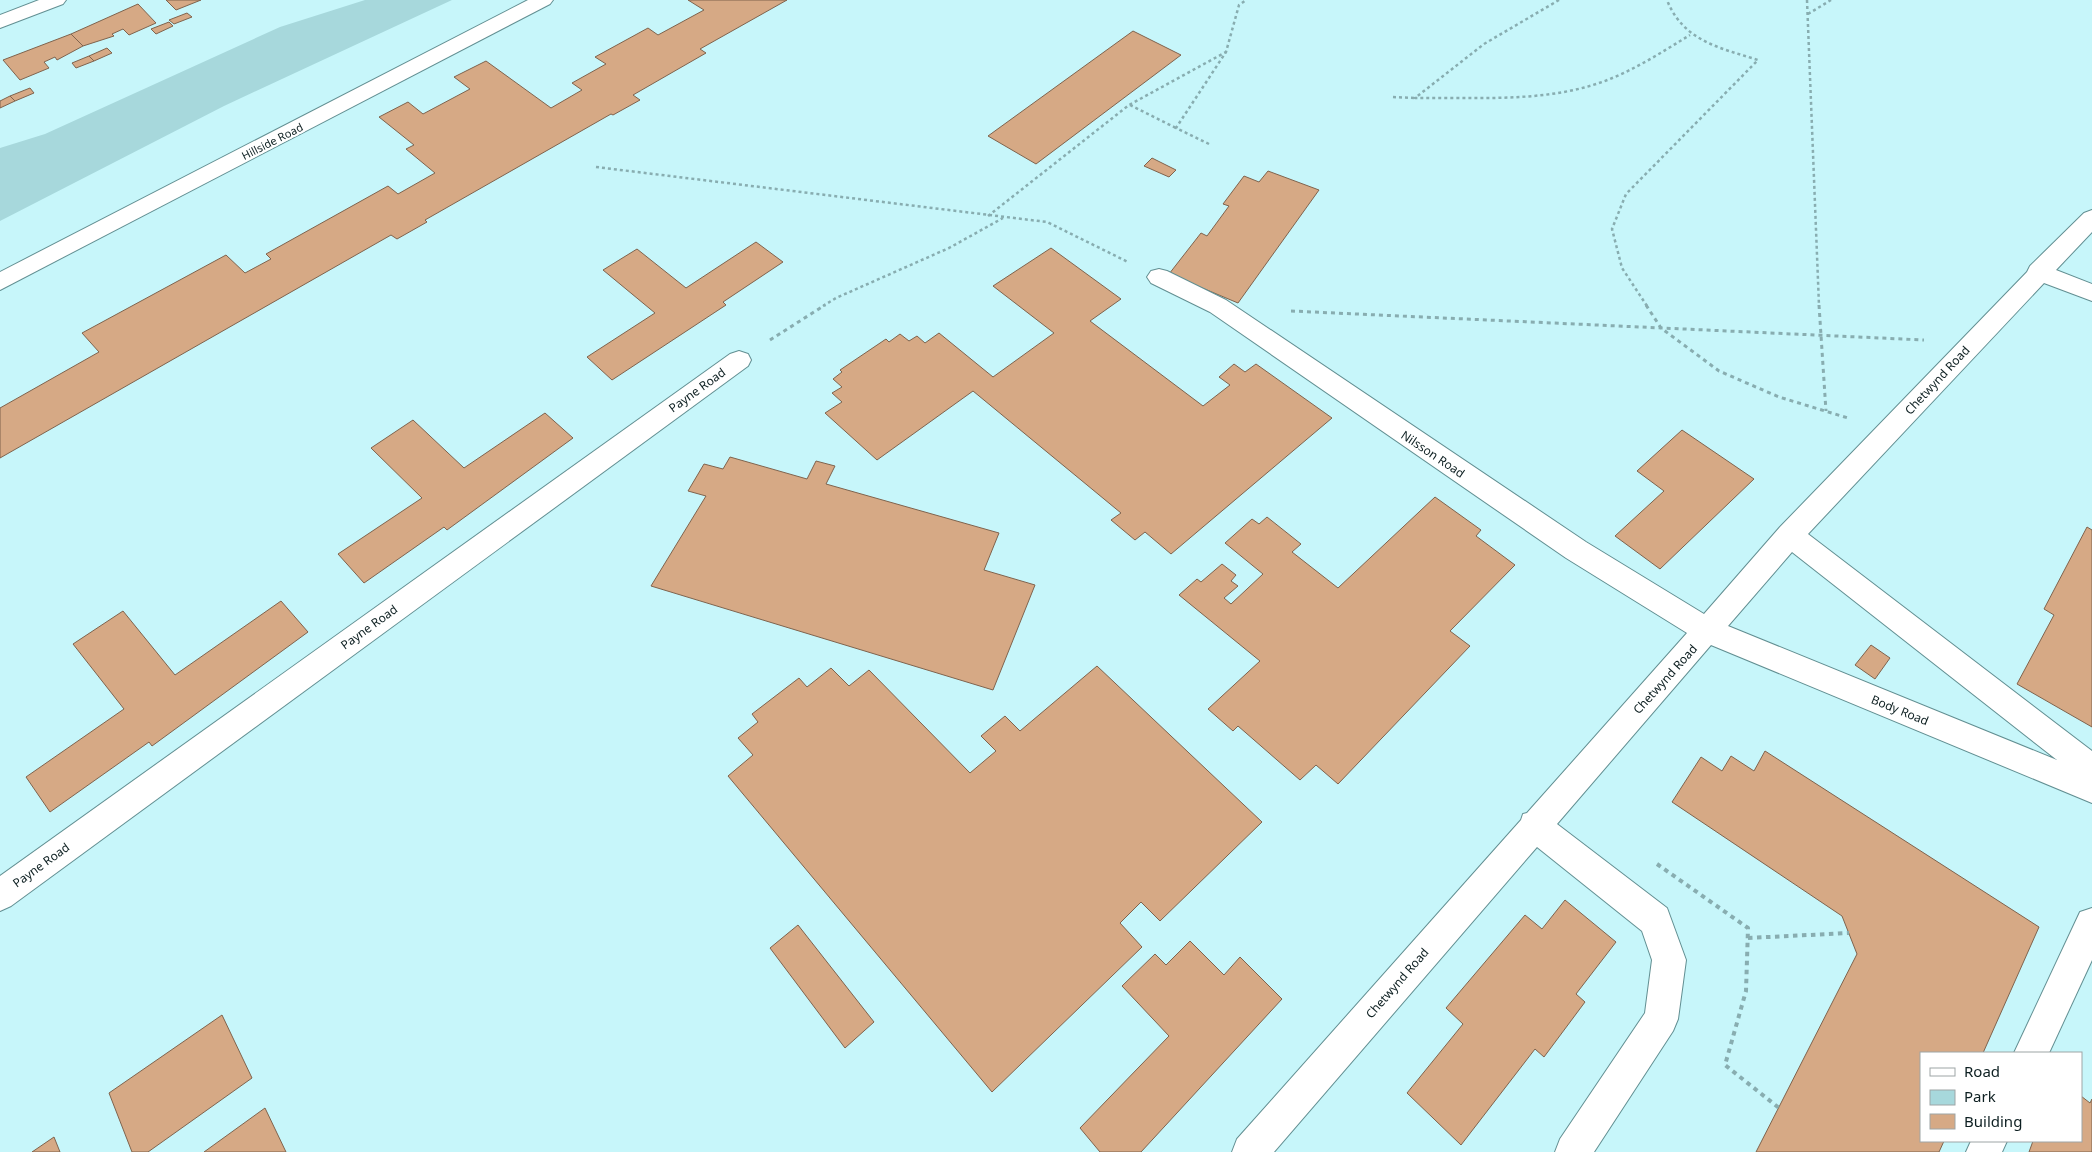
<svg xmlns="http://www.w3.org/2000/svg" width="2092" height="1152" viewBox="0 0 2092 1152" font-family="'Noto Sans',sans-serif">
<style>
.green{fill:#a7d8dc}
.building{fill:#d6a985;stroke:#7f634d}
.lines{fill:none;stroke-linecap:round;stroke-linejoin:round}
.minor-casing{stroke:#628f92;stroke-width:2}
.path-far2{stroke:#88adb0;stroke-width:2.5;stroke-dasharray:3 3;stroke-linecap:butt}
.path-far1{stroke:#88adb0;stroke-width:3;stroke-dasharray:4 4;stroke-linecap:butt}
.path{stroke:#88adb0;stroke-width:4;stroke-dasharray:4.5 4.5;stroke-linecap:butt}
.minor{fill:#fff;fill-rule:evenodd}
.labels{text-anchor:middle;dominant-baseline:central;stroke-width:4;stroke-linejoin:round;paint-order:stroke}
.far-street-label{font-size:11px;fill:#0d1f21;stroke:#fff}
.street-label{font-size:12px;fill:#0d1f21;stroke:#fff}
</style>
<rect width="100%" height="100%" fill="#c7f6fa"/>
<path class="green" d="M365,0H452L224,106L0,221V148L45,134L280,27Z"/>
<g class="building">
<path d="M166,0H201L176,10Z"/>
<path d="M688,0H787L700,49L706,53L633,95L640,100L613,115L611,114L425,220L427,222L397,239L391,235L0,458V408L99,352L82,333L226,255L245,273L271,259L266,254L388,186L398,194L435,173L406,149L414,145L379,117L408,102L423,114L470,89L454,77L486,61L551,108L582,90L572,83L606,64L595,57L648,28L658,35L704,10Z"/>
<path d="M138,4L156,23L129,35L123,29L112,34L114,36L83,46L71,34Z"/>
<path d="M187,13L192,17L174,24L169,20Z"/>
<path d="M169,22L173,26L156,34L151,29Z"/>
<path d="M1133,31L1181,55L1036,164L988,136Z"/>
<path d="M71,34L83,46L57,60L55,57L44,62L49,68L20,80L3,60Z"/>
<path d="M107,48L112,53L94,61L89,56Z"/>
<path d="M89,56L94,61L76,68L72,63Z"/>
<path d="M30,88L34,93L15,101L10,96Z"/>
<path d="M10,96L15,101L0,108V101Z"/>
<path d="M1152,158L1176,170L1169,177L1144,166Z"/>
<path d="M1268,171L1319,190L1238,303L1169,274L1201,233L1207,236L1229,206L1223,204L1244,176L1259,182Z"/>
<path d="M756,242L783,262L723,302L726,305L612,380L587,357L655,313L603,270L637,249L686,288Z"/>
<path d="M1051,248L1121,299L1090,321L1203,406L1230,385L1219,377L1234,364L1245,372L1256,364L1332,418L1171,554L1145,532L1135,540L1111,520L1121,513L973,391L877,460L825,413L842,402L832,393L842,387L833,379L842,372L840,370L886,339L889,342L900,334L909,341L917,336L925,343L939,333L993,377L1054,333L993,286Z"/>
<path d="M545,413L573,438L447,530L444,527L364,583L338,554L422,498L371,448L413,420L464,468Z"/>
<path d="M1682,430L1754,479L1660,569L1615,536L1664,491L1637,471Z"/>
<path d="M730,457L807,479L816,461L835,466L826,484L999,533L984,570L1035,585L993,690L651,586L706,496L688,491L704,464L723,469Z"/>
<path d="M1435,497L1481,530L1476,536L1515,565L1450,631L1470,646L1338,784L1316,765L1300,780L1238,726L1233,731L1208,709L1260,661L1179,595L1197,579L1201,582L1222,564L1236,575L1231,581L1238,586L1224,598L1231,604L1263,574L1225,543L1252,519L1259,524L1267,517L1301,544L1292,552L1338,588Z"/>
<path d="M2087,527L2092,530V727L2017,684L2054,615L2044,609Z"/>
<path d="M281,601L308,632L152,746L149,742L50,812L26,777L124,709L73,644L123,611L175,675Z"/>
<path d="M1871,645L1890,658L1875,679L1855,665Z"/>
<path d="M1097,666L1262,822L1160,921L1141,902L1120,923L1142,947L992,1092L728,776L753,755L738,738L758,722L752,714L799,678L807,687L831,668L849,686L869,670L970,773L996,751L981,736L1005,716L1020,731Z"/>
<path d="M1765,751L2039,927L1983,1053H1921V1141H1944L1939,1152H1756L1857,954L1842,916L1672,802L1701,757L1722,771L1731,756L1754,771Z"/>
<path d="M1565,900L1616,942L1576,994L1585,1002L1544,1057L1535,1049L1461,1145L1407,1093L1463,1024L1446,1008L1525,915L1542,929Z"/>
<path d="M798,925L874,1022L845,1048L770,948Z"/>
<path d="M1190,941L1224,975L1240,957L1282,999L1141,1152H1100L1080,1128L1169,1036L1122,986L1155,954L1166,965Z"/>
<path d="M222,1015L252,1078L148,1152H132L109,1093Z"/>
<path d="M2081,1096L2090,1103L2092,1099V1152H2029L2033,1141H2081Z"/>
<path d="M265,1108L286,1152H204Z"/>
<path d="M54,1137L60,1152H32Z"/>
</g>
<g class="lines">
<defs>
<g id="minor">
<path d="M39,0H66L63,4L0,28V15Z"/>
<path d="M528,0H553L550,4L0,290V272Z"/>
<path d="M2092,210V232L2056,270L2092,284V301L2044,283L1808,534L2092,751V803L1711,645L1557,824L1667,908L1686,960L1678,1019L1673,1031L1594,1152H1555L1560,1139L1645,1013L1652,960L1642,931L1537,847L1274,1152H1232L1237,1139L1521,820L1523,814L1527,813L1687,633L1566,558L1210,312L1151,283L1147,277L1151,271L1159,269L1167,271L1226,300L1586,542L1704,614L1780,527L2027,272L2030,266L2084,213ZM1792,552L2057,760L1728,626Z"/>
<path d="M739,351L748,354L751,360L748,366L11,906L0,911V876L730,354Z"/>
<path d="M2092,908V960L2049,1053H2014L2080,912Z"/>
<path d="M1971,1141H2007L2002,1152H1966Z"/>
</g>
</defs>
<use href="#minor" class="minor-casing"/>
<g class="path-far2">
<path d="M1559,0L1484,44L1415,98C1476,97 1543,103 1602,82C1633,71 1662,52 1690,35"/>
<path d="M1807,0L1819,306"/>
<path d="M1808,14L1831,0"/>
<path d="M1393,97L1415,98"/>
<path d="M1130,105L1176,128"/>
<path d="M1209,144L1176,128L1226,52L1239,5L1246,0"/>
<path d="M596,167L1047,222L1128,262"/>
<path d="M988,216L1129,105L1226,52"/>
<path d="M823,306L836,298L949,248L1003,218"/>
<path d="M1647,306L1622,268L1612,229L1626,194L1758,60C1720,48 1683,41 1667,0"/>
</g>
<g class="path-far1">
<path d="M1646,305L1661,328L1719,371L1779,397L1848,418"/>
<path d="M1819,305L1826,411"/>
<path d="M1291,311L1924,340"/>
<path d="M770,340L825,305"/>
</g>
<g class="path">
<path d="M1657,864L1748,928L1746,991L1725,1065L1779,1108"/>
<path d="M1748,938L1849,933"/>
</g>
<use href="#minor" class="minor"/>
</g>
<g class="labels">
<g class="far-street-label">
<text transform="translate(272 141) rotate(-27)">Hillside Road</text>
</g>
<g class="street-label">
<text transform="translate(1937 380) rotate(-47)">Chetwynd Road</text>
<text transform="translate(697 390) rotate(-36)">Payne Road</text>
<text transform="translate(1433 454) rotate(34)">Nilsson Road</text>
<text transform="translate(369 627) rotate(-36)">Payne Road</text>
<text transform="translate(1665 679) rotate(-48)">Chetwynd Road</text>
<text transform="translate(1900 710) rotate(22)">Body Road</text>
<text transform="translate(41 865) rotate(-36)">Payne Road</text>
<text transform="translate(1397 983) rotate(-49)">Chetwynd Road</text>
</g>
</g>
<rect x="1920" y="1052" width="162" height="90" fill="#ffffff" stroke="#9ea5a6"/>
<rect x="1930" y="1068" width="25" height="8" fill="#ffffff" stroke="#9ea5a6"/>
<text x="1964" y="1077" font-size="15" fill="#0d1f21">Road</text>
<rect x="1930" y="1090" width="25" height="15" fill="#a7d8dc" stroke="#9ea5a6"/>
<text x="1964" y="1102" font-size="15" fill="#0d1f21">Park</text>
<rect x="1930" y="1114" width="25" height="15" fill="#d6a985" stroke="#9ea5a6"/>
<text x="1964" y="1127" font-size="15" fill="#0d1f21">Building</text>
</svg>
